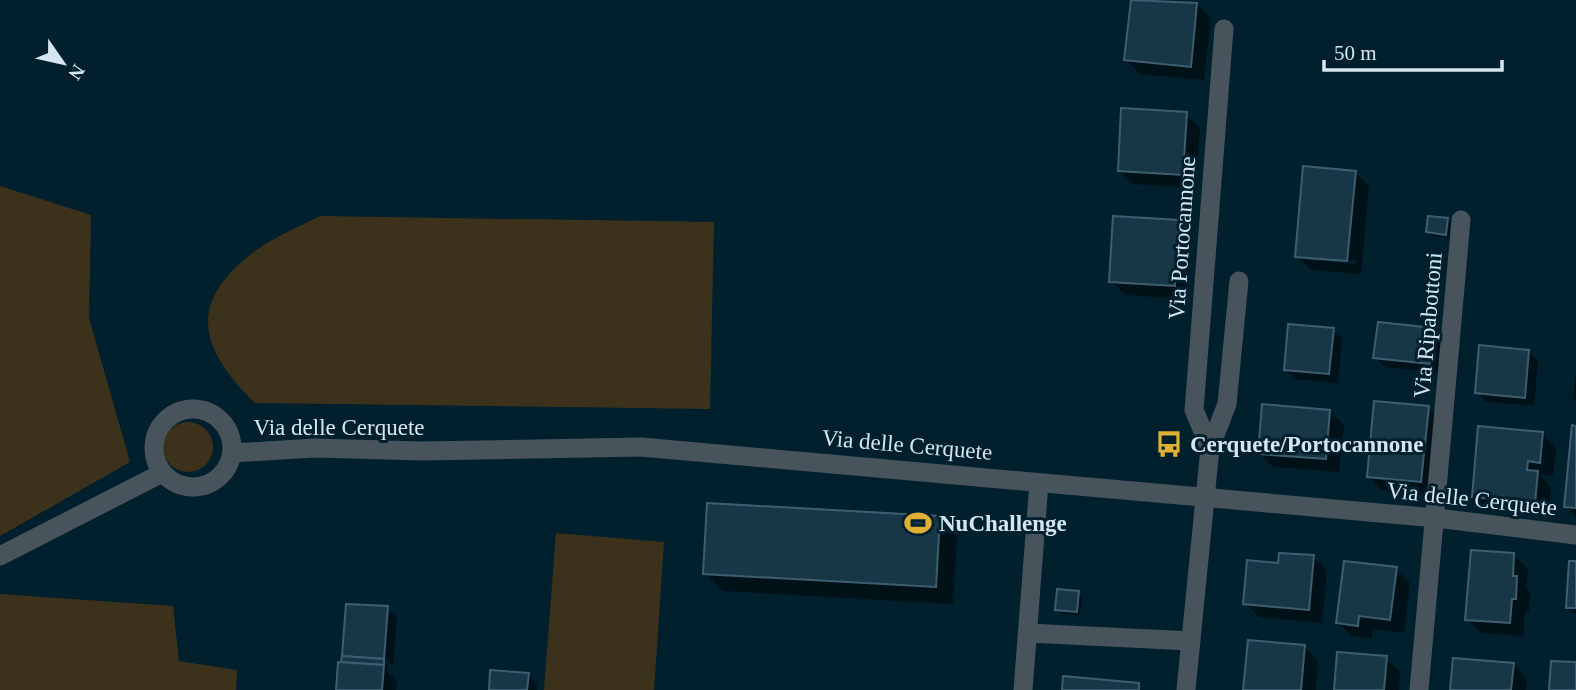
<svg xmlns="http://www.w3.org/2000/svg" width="1576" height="690" viewBox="0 0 1576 690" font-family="Georgia,serif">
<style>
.green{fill:#3c321b}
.shadow{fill:#0007;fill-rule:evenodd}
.building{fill:#173746;stroke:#3e5e6f;stroke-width:2}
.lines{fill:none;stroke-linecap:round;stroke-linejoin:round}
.minor{stroke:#48545b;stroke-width:19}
.labels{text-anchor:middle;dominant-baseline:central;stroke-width:6;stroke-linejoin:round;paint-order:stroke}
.street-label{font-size:23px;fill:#d5e6f0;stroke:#00202e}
.poi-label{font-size:23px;font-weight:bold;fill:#d5e6f0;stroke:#00202e;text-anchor:start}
</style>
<rect width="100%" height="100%" fill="#00202e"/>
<g class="green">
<path d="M0,186L91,215L89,318L130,462L0,536Z"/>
<path d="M320,216L714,222L710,409L255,403C198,347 186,301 258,249C276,236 299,227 320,216Z"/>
<circle cx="188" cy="447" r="25"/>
<path d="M556,533L664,542L654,690H544Z"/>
<path d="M0,594L173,606L179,661L237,670L236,690H0Z"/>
</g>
<g class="shadow">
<path d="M1132,0L1197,4L1211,18L1204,80L1140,74L1126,60Z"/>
<path d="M1186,114L1200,128L1196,188L1133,184L1119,170Z"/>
<path d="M1355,172L1369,186L1361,274L1311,270L1297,256ZM1309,256L1356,260V264L1309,260Z"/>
<path d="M1447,220L1451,224L1449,238L1433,236L1428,232Z"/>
<path d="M1178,221L1192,235L1188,299L1125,295L1111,281Z"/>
<path d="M1433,329L1442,339L1439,373L1385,367L1375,357Z"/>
<path d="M1333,330L1342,339L1338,383L1295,379L1286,370Z"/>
<path d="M1529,352L1538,361L1534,406L1486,402L1477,392Z"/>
<path d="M1576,373V402L1573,399Z"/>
<path d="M1428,408L1442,422L1435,495L1382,490L1368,476Z"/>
<path d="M1330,411L1344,425L1339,472L1273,467L1259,453Z"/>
<path d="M1576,427V516L1566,506Z"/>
<path d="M1542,434L1556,448L1553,476L1539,474L1551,487L1549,516L1488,510L1474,496Z"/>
<path d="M939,518L957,536L953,604L723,591L705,573Z"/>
<path d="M1514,555L1528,569L1526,588L1530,592L1529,612H1525L1523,636L1481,633L1467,619Z"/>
<path d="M1313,557L1327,571L1322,623L1259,617L1245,603L1280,565Z"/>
<path d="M1576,563V615L1568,607Z"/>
<path d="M1396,569L1410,583L1404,633L1373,629L1372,639L1352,636L1338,622Z"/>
<path d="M1078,592L1082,597L1080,615L1062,614L1057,609Z"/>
<path d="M347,605L387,608L397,618L393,666L379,652L377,654L390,668L387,667V671L397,681L396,690H338L343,664Z"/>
<path d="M1305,647L1318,661L1316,690H1245Z"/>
<path d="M1386,658L1400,672L1399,690H1335Z"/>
<path d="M1513,664L1527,678L1526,690H1452Z"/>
<path d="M528,674L537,684V690H491Z"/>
</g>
<g class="building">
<path d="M1131,0L1197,3L1191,67L1124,60Z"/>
<path d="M1121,108L1187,112L1183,175L1118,171Z"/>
<path d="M1303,166L1356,171L1347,261L1295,257Z"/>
<path d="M1113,216L1179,220L1175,286L1109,282Z"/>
<path d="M1428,216L1448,218L1446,235L1426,232Z"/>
<path d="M1378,322L1434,328L1430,364L1373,358Z"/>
<path d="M1288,324L1334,328L1329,374L1284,370Z"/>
<path d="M1479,345L1529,350L1525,398L1475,393Z"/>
<path d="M1374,401L1429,406L1421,482L1367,477Z"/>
<path d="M1262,404L1330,410L1326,459L1258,454Z"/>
<path d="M1572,425L1576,426V508L1564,507Z"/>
<path d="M1478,426L1543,432L1540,463L1528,461L1527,470L1538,471L1535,503L1472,497Z"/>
<path d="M707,503L940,516L936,587L703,574Z"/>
<path d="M1471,550L1514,553L1513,576H1517L1516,599H1512L1510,623L1465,620Z"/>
<path d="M1279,553L1314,555L1309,610L1243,604L1247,560L1278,563Z"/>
<path d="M1344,561L1397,567L1390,620L1359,616L1358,626L1336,623Z"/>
<path d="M1569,561H1576V608H1566Z"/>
<path d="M1057,589L1079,591L1077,612L1055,610Z"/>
<path d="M346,604L388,606L384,659L342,656Z"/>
<path d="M1248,640L1305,645L1301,690H1243Z"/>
<path d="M1337,652L1387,656L1384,690H1334Z"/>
<path d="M342,656L384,659V665L341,662Z"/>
<path d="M1453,658L1514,663L1511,690H1450Z"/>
<path d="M1551,661L1576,662V690H1549Z"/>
<path d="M338,662L384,665L382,690H336Z"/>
<path d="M490,670L529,673L527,690H489Z"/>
<path d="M1063,676L1139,683V690H1062Z"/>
</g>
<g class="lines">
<g class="minor">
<circle cx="193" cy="448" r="39"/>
<path d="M1210,448L1227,404L1239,281"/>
<path d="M232,453L315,448L422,451L641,447L1436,518L1576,535"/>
<path d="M0,556L162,473"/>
<path d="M1028,633L1191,641"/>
<path d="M1023,690L1039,483"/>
<path d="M1186,690L1210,448L1194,410L1224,29"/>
<path d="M1419,690L1461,220"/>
</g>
</g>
<defs>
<symbol id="bus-bare" viewBox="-9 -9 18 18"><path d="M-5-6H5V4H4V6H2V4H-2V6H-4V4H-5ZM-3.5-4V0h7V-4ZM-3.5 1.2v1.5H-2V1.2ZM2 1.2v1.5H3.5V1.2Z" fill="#e0b034" stroke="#00202e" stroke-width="2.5" paint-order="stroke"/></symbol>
<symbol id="stadium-bare" viewBox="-9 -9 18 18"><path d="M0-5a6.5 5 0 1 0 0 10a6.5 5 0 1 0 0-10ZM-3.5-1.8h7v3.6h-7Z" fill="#e0b034" stroke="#00202e" stroke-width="2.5" paint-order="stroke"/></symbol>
</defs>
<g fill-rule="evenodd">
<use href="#bus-bare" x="1150" y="425" width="38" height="38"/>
<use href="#stadium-bare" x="899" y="504" width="38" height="38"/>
</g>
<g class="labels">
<g class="street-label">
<text transform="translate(1182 238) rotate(-86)">Via Portocannone</text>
<text transform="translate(1428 325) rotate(-85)">Via Ripabottoni</text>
<text x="339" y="427">Via delle Cerquete</text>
<text transform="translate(907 445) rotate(5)">Via delle Cerquete</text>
<text transform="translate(1472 499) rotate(6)">Via delle Cerquete</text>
</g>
<g class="poi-label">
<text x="1190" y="444">Cerquete/Portocannone</text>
<text x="939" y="523">NuChallenge</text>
</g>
</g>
<g transform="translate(63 63) rotate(124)" stroke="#00202e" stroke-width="5" paint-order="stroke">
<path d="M0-5L12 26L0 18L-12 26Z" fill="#d5e6f0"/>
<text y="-10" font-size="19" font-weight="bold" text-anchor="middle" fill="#d5e6f0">N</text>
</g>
<path d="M1324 60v10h178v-10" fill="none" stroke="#d5e6f0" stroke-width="3.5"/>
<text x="1334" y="60" font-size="21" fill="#d5e6f0" stroke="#00202e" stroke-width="5" paint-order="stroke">50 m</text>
</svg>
